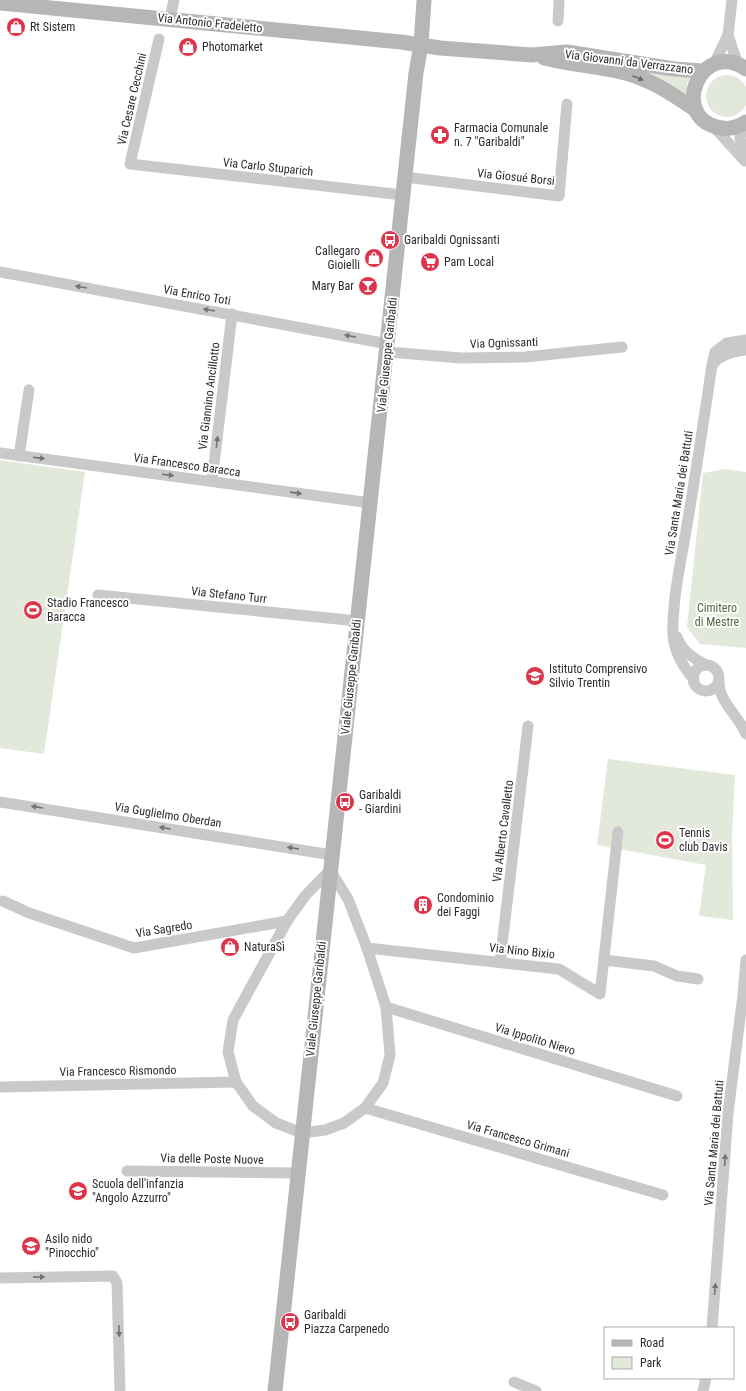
<svg xmlns="http://www.w3.org/2000/svg" width="746" height="1391" viewBox="0 0 746 1391" font-family="'Roboto Condensed',sans-serif">
<style>
.green{fill:#e3e9da}
.lines{fill:none;stroke-linecap:round;stroke-linejoin:round}
.street{stroke:#c9c9c9;stroke-width:11}
.secondary{stroke:#b6b6b6;stroke-width:15}
.oneway{fill:#6a6a6a}
.oneway2{fill:#737373}
.labels{text-anchor:middle;dominant-baseline:central;stroke-width:4;stroke-linejoin:round;paint-order:stroke}
.street-label{font-size:12px;fill:#2c2c2c;stroke:#fff}
.poi-label{font-size:12px;fill:#2c2c2c;stroke:#fff;text-anchor:start}
.park-label{font-size:12px;fill:#52653c;stroke:#fff}
</style>
<rect width="100%" height="100%" fill="#fff"/>
<g class="green">
<path d="M640,71L692,77L687,84V95Z"/>
<circle cx="727" cy="96" r="21"/>
<path d="M0,460L85,472L44,754L0,748Z"/>
<path d="M725,469L746,472V648L700,644L687,627L703,473Z"/>
<path d="M608,759L735,775L732,836L733,920L699,916L706,865L597,845Z"/>
</g>
<g class="lines">
<g class="street">
<path d="M170,19L174,0"/>
<path d="M558,21L559,0"/>
<path d="M728,35L736,59L741,65"/>
<path d="M159,39L130,164L403,195"/>
<path d="M714,64L728,35L732,0"/>
<path d="M744,124L740,138L745,158"/>
<path d="M713,126L745,161"/>
<path d="M405,177L559,196L567,104"/>
<path d="M0,272L388,344"/>
<path d="M388,352L461,358L525,357L622,347"/>
<path d="M712,365C721,354 732,352 746,350"/>
<path d="M0,453L371,503"/>
<path d="M19,456L29,390"/>
<path d="M212,481L232,314"/>
<path d="M98,595L358,621"/>
<path d="M677,637C682,651 693,658 706,665"/>
<circle cx="706" cy="678" r="13"/>
<path d="M694,679C682,666 675,653 673,636C672,623 674,610 675,597C678,573 683,549 687,525C696,472 704,419 712,365L715,352L727,343L746,340"/>
<path d="M719,681C718,701 739,716 746,734"/>
<path d="M0,802L332,855"/>
<path d="M330,870L348,899L367,948L386,1007L390,1055L383,1083L365,1108L344,1123L325,1130L302,1133L276,1123L253,1106L236,1082L228,1052L233,1020L287,921L305,896Z"/>
<path d="M3,901L29,913L134,948L287,921"/>
<path d="M367,948L559,969L600,994L618,832"/>
<path d="M604,960L654,966L677,976L698,979"/>
<path d="M500,962L528,726"/>
<path d="M386,1007L677,1096"/>
<path d="M0,1087L236,1082"/>
<path d="M365,1108L663,1195"/>
<path d="M127,1171L298,1173"/>
<path d="M0,1278L113,1276L117,1283L120,1391"/>
<path d="M712,1328L728,1113L743,995L746,960"/>
<path d="M514,1382L536,1391"/>
<path d="M703,1391L706,1378"/>
</g>
<g class="secondary">
<path d="M0,3L401,42L440,48L532,55L567,52L674,69L703,71"/>
<path d="M544,58C568,64 593,66 617,71C646,76 672,94 696,110"/>
<path d="M746,69C702,38 669,115 717,127C727,130 737,128 746,122"/>
<path d="M275,1391C322,952 370,513 416,73L421,45L424,0"/>
</g>
</g>
<defs><path id="oneway-solid" d="M-6-.8H1V-3.2L6.5 0L1 3.2V.8H-6Z"/></defs>
<use class="oneway" href="#oneway-solid" transform="translate(638 78) rotate(22)"/>
<g class="oneway2">
<use href="#oneway-solid" transform="translate(81 287) rotate(-170)"/>
<use href="#oneway-solid" transform="translate(209 310) rotate(-170)"/>
<use href="#oneway-solid" transform="translate(350 336) rotate(-169)"/>
<use href="#oneway-solid" transform="translate(217 442) rotate(-83)"/>
<use href="#oneway-solid" transform="translate(39 458) rotate(7)"/>
<use href="#oneway-solid" transform="translate(168 475) rotate(7)"/>
<use href="#oneway-solid" transform="translate(296 493) rotate(8)"/>
<use href="#oneway-solid" transform="translate(37 807) rotate(-171)"/>
<use href="#oneway-solid" transform="translate(165 828) rotate(-171)"/>
<use href="#oneway-solid" transform="translate(293 848) rotate(-171)"/>
<use href="#oneway-solid" transform="translate(725 1160) rotate(-86)"/>
<use href="#oneway-solid" transform="translate(39 1277) rotate(-1)"/>
<use href="#oneway-solid" transform="translate(715 1289) rotate(-85)"/>
<use href="#oneway-solid" transform="translate(119 1331) rotate(88)"/>
</g>
<defs>
<symbol id="shop-disc" viewBox="-11 -11 22 22"><circle r="9.5" fill="#dc354b" stroke="#fff"/><path d="M-5-2.5h2.3a2.7 3.5 0 0 1 5.4 0H5L5.5 6h-11ZM-1.5-2.5h3a1.5 2.3 0 0 0-3 0Z" fill="#fff"/></symbol>
<symbol id="pharmacy-disc" viewBox="-11 -11 22 22"><circle r="9.5" fill="#dc354b" stroke="#fff"/><path d="M-2-6h4v4h4v4h-4v4h-4v-4h-4v-4h4Z" fill="#fff"/></symbol>
<symbol id="bus-disc" viewBox="-11 -11 22 22"><circle r="9.5" fill="#dc354b" stroke="#fff"/><path d="M-5-6H5V4H4V6H2V4H-2V6H-4V4H-5ZM-3.5-4V0h7V-4ZM-3.5 1.2v1.5H-2V1.2ZM2 1.2v1.5H3.5V1.2Z" fill="#fff"/></symbol>
<symbol id="supermarket-disc" viewBox="-11 -11 22 22"><circle r="9.5" fill="#dc354b" stroke="#fff"/><path d="M-6-5.5h2.5l.6 2H6L4.5 2H-2.5L-4.4-4H-6ZM-1.5 3.2a1.3 1.3 0 1 0 .1 0ZM3 3.2a1.3 1.3 0 1 0 .1 0Z" fill="#fff"/></symbol>
<symbol id="bar-disc" viewBox="-11 -11 22 22"><circle r="9.5" fill="#dc354b" stroke="#fff"/><path d="M-6-5H6L.8 .8V4.5H3.5V6h-7V4.5H-.8V.8Z" fill="#fff"/></symbol>
<symbol id="stadium-disc" viewBox="-11 -11 22 22"><circle r="9.5" fill="#dc354b" stroke="#fff"/><path d="M0-5a6.5 5 0 1 0 0 10a6.5 5 0 1 0 0-10ZM-3.5-1.8h7v3.6h-7Z" fill="#fff"/></symbol>
<symbol id="school-disc" viewBox="-11 -11 22 22"><circle r="9.5" fill="#dc354b" stroke="#fff"/><path d="M0-5L7-2L0 1L-7-2ZM-4 1L0 2.5L4 1V4Q0 6-4 4Z" fill="#fff"/></symbol>
<symbol id="building-disc" viewBox="-11 -11 22 22"><circle r="9.5" fill="#dc354b" stroke="#fff"/><path d="M-4-6H4V6H1V3H-1V6H-4ZM-2.5-4.3h1.7v1.8h-1.7ZM.8-4.3h1.7v1.8H.8ZM-2.5-1h1.7V.8h-1.7ZM.8-1h1.7V.8H.8Z" fill="#fff"/></symbol>
</defs>
<g fill-rule="evenodd">
<use href="#shop-disc" x="5" y="16" width="22" height="22"/>
<use href="#shop-disc" x="177" y="36" width="22" height="22"/>
<use href="#pharmacy-disc" x="429" y="124" width="22" height="22"/>
<use href="#bus-disc" x="379" y="229" width="22" height="22"/>
<use href="#shop-disc" x="363" y="247" width="22" height="22"/>
<use href="#supermarket-disc" x="419" y="251" width="22" height="22"/>
<use href="#bar-disc" x="357" y="275" width="22" height="22"/>
<use href="#stadium-disc" x="22" y="599" width="22" height="22"/>
<use href="#school-disc" x="524" y="665" width="22" height="22"/>
<use href="#bus-disc" x="334" y="791" width="22" height="22"/>
<use href="#stadium-disc" x="654" y="829" width="22" height="22"/>
<use href="#building-disc" x="412" y="894" width="22" height="22"/>
<use href="#shop-disc" x="219" y="936" width="22" height="22"/>
<use href="#school-disc" x="67" y="1180" width="22" height="22"/>
<use href="#school-disc" x="20" y="1235" width="22" height="22"/>
<use href="#bus-disc" x="279" y="1311" width="22" height="22"/>
</g>
<g class="labels">
<g class="street-label">
<text transform="translate(210 23) rotate(6)">Via Antonio Fradeletto</text>
<text transform="translate(629 62) rotate(7)">Via Giovanni da Verrazzano</text>
<text transform="translate(132 99) rotate(-77)">Via Cesare Cecchini</text>
<text transform="translate(268 167) rotate(6)">Via Carlo Stuparich</text>
<text transform="translate(516 177) rotate(6)">Via Giosué Borsi</text>
<text transform="translate(197 295) rotate(10)">Via Enrico Toti</text>
<text transform="translate(504 343) rotate(-2)">Via Ognissanti</text>
<text transform="translate(387 355) rotate(-84)">Viale Giuseppe Garibaldi</text>
<text transform="translate(209 396) rotate(-83)">Via Giannino Ancillotto</text>
<text transform="translate(187 465) rotate(8)">Via Francesco Baracca</text>
<text transform="translate(679 493) rotate(-81)">Via Santa Maria dei Battuti</text>
<text transform="translate(229 595) rotate(6)">Via Stefano Turr</text>
<text transform="translate(351 677) rotate(-84)">Viale Giuseppe Garibaldi</text>
<text transform="translate(168 815) rotate(9)">Via Guglielmo Oberdan</text>
<text transform="translate(503 831) rotate(-83)">Via Alberto Cavalletto</text>
<text transform="translate(164 929) rotate(-9)">Via Sagredo</text>
<text transform="translate(522 951) rotate(6)">Via Nino Bixio</text>
<text transform="translate(316 999) rotate(-84)">Viale Giuseppe Garibaldi</text>
<text transform="translate(535 1039) rotate(17)">Via Ippolito Nievo</text>
<text transform="translate(118 1071) rotate(-1)">Via Francesco Rismondo</text>
<text transform="translate(518 1139) rotate(16)">Via Francesco Grimani</text>
<text transform="translate(714 1143) rotate(-85)">Via Santa Maria dei Battuti</text>
<text transform="translate(212 1159) rotate(1)">Via delle Poste Nuove</text>
</g>
<g class="poi-label">
<text x="30" y="27">Rt Sistem</text>
<text x="202" y="47">Photomarket</text>
<text x="454" y="128">Farmacia Comunale<tspan x="454" dy="14">n. 7 "Garibaldi"</tspan></text>
<text x="404" y="240">Garibaldi Ognissanti</text>
<text x="360" y="251" text-anchor="end">Callegaro<tspan x="360" dy="14">Gioielli</tspan></text>
<text x="444" y="262">Pam Local</text>
<text x="354" y="286" text-anchor="end">Mary Bar</text>
<text x="47" y="603">Stadio Francesco<tspan x="47" dy="14">Baracca</tspan></text>
<text x="549" y="669">Istituto Comprensivo<tspan x="549" dy="14">Silvio Trentin</tspan></text>
<text x="359" y="795">Garibaldi<tspan x="359" dy="14">- Giardini</tspan></text>
<text x="679" y="833">Tennis<tspan x="679" dy="14">club Davis</tspan></text>
<text x="437" y="898">Condominio<tspan x="437" dy="14">dei Faggi</tspan></text>
<text x="244" y="947">NaturaSì</text>
<text x="92" y="1184">Scuola dell'infanzia<tspan x="92" dy="14">"Angolo Azzurro"</tspan></text>
<text x="45" y="1239">Asilo nido<tspan x="45" dy="14">"Pinocchio"</tspan></text>
<text x="304" y="1315">Garibaldi<tspan x="304" dy="14">Piazza Carpenedo</tspan></text>
</g>
<g class="park-label">
<text x="717" y="608">Cimitero<tspan x="717" dy="14">di Mestre</tspan></text>
</g>
</g>
<rect x="604" y="1327" width="130" height="52" fill="#ffffff" stroke="#ababab"/>
<rect x="612" y="1340" width="20" height="6" fill="#b6b6b6" stroke="#ababab"/>
<text x="640" y="1347" font-size="12" fill="#2c2c2c">Road</text>
<rect x="612" y="1357" width="20" height="12" fill="#e3e9da" stroke="#ababab"/>
<text x="640" y="1367" font-size="12" fill="#2c2c2c">Park</text>
</svg>
